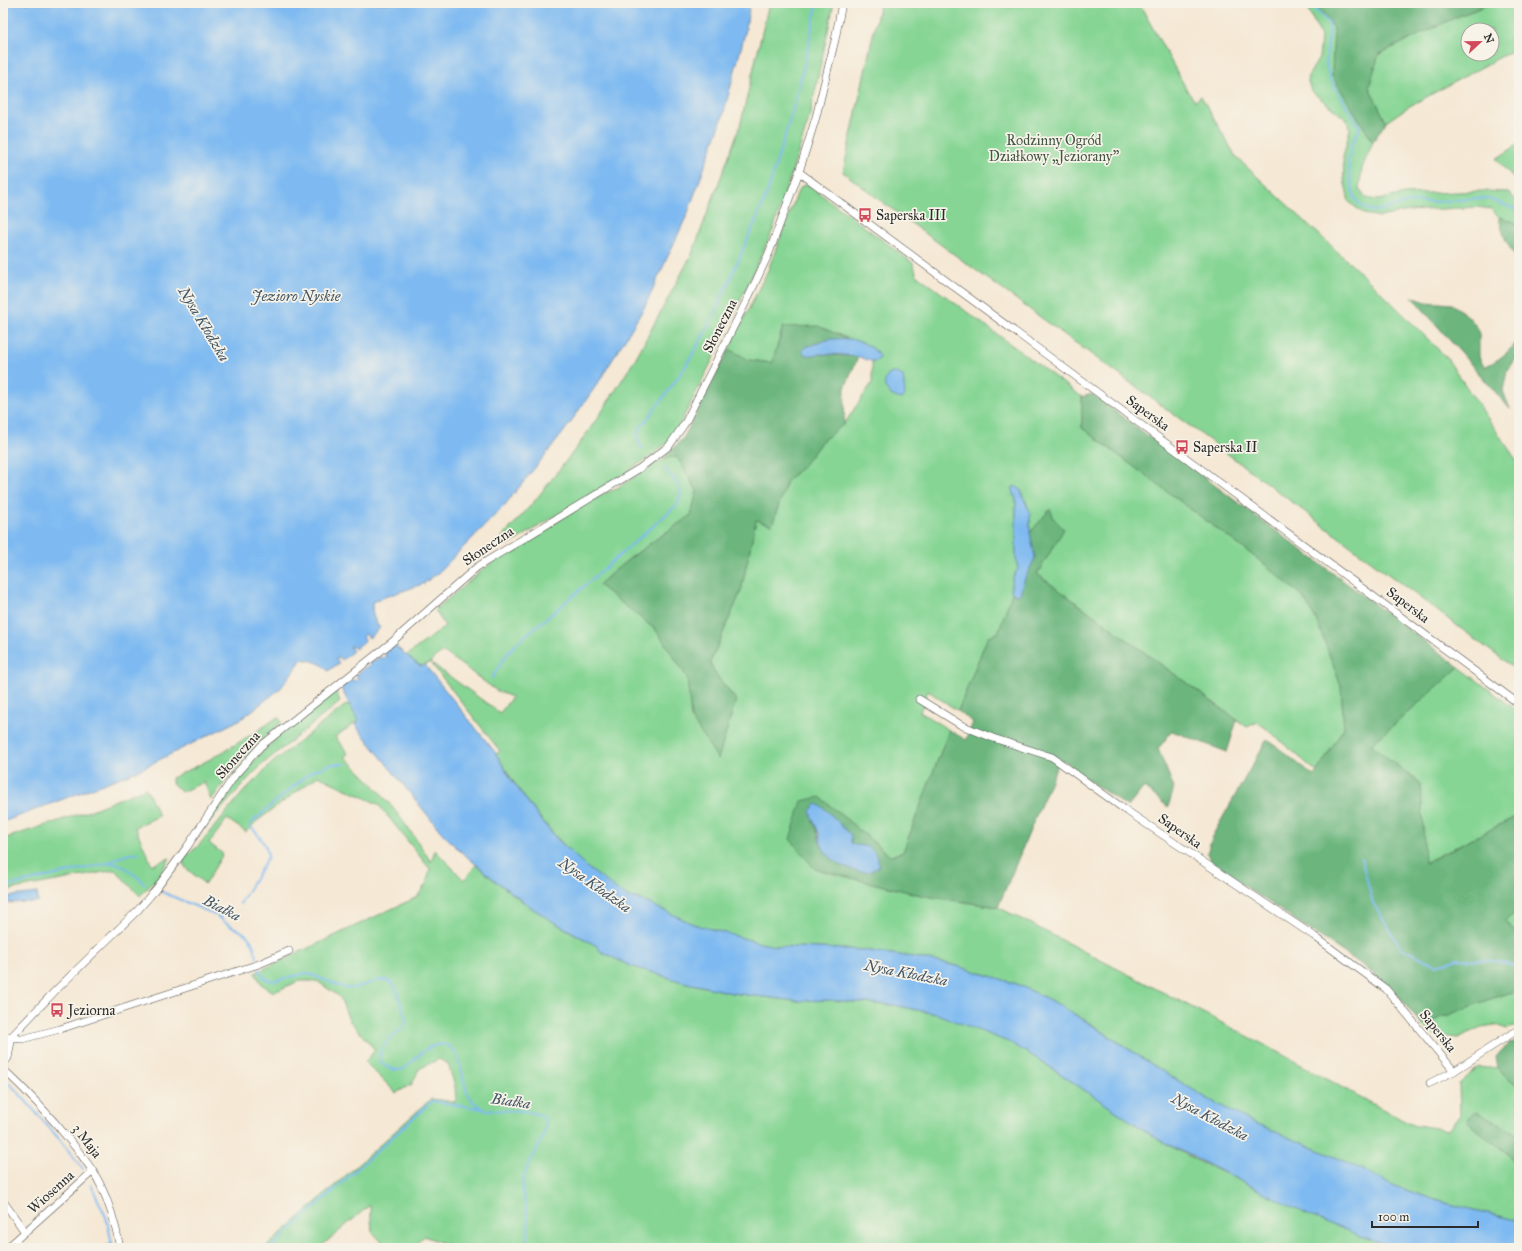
<svg xmlns="http://www.w3.org/2000/svg" width="1522" height="1251" viewBox="0 0 1522 1251" font-family="'IM FELL Great Primer',serif">
<style>
.green{fill:#86d594;stroke:#588060;fill-rule:evenodd}
.forest{fill:#6cb67e;stroke:#4c7054;fill-rule:evenodd}
.water{fill:#7ebaf1;stroke:#54728e}
.lines{fill:none;stroke-linecap:round;stroke-linejoin:round}
.stream{stroke:#7ebaf1;stroke-width:2}
.minor-casing{stroke:#494744;stroke-width:8}
.minor{stroke:#fff;stroke-width:7}
.labels{text-anchor:middle;dominant-baseline:central;stroke-width:3.5;stroke-linejoin:round;paint-order:stroke}
.park-label{font-size:14px;fill:#425645;stroke:#f7f3e8}
.poi-label{font-size:14px;fill:#2b2b2b;stroke:#f7f3e8;text-anchor:start}
.street-label{font-size:14px;fill:#2b2b2b;stroke:#f7f3e8}
.water-label{font-size:15px;font-style:italic;fill:#445666;stroke:#f7f3e8}
</style>
<rect width="100%" height="100%" fill="#f7f3e8"/>
<filter id="ink" filterUnits="userSpaceOnUse"><feTurbulence type="fractalNoise" baseFrequency=".025" numOctaves="2"/><feDisplacementMap in="SourceGraphic" scale="8" xChannelSelector="R" yChannelSelector="G"/><feConvolveMatrix kernelMatrix="1 2 1 2 8 2 1 2 1" color-interpolation-filters="sRGB"/></filter>
<filter id="wash" filterUnits="userSpaceOnUse"><feTurbulence type="fractalNoise" baseFrequency=".012" numOctaves="4" result="noise"/><feDisplacementMap in="SourceGraphic" scale="16" xChannelSelector="R" yChannelSelector="G"/><feGaussianBlur stdDeviation="0.9" result="paint"/><feColorMatrix in="noise" values="0 0 0 0 0 0 0 0 0 0 0 0 0 0 0 0 0 1.4 0 .05"/><feComposite in="paint" operator="in"/></filter>
<g filter="url(#wash)">
<rect width="100%" height="100%" fill="#f5e8d4"/>
<g class="green">
<path d="M769,3H834L809,119L773,230L717,351L681,422L667,443L654,454L625,473L510,544H503L502,537L533,503L577,447L601,413L634,361L692,254L740,126Z"/>
<path d="M880,3H1139L1188,92L1195,101L1201,96L1236,157L1384,295L1446,357L1519,464V672L1209,440L885,204L843,172Z"/>
<path d="M1293,3H1314L1334,28L1332,76L1373,142L1362,168L1359,189L1366,198L1378,200L1404,194L1483,191L1507,192L1519,202V224L1499,217L1491,209L1477,207L1409,211L1380,217L1364,214L1349,202L1344,179L1343,157L1350,129L1346,119L1311,91L1307,78L1319,58L1321,36L1308,10L1302,4Z"/>
<path d="M1492,3H1519V47L1408,107L1386,122L1369,87L1379,54L1454,18ZM1468,30H1492V54H1468Z"/>
<path d="M1519,144V176L1515,179L1496,159Z"/>
<path d="M807,184L913,263L917,275L1082,397V428L1267,566L1303,597L1316,619L1341,686L1344,728L1317,772L1258,722L1247,727L1037,574L1064,529L1054,519L1050,509L1030,533C1030,512 1030,508 1020,489L1013,487V491L1016,499V558L1018,569C1013,576 1009,584 1012,593L998,633L988,636L958,711L928,691L920,712L949,730L903,852L890,856L820,797L815,869L925,896L998,907L1261,1043L1410,1124L1448,1130L1460,1115L1459,1084L1479,1067L1498,1069L1519,1087V1135L1476,1112L1466,1121L1507,1153L1519,1169V1221L1441,1202L1397,1187L1342,1160L1250,1121L1208,1099L1151,1064L1093,1025L1054,1002L1017,984L957,966L913,957L863,950L775,946L760,943L693,924L637,898H629C616,889 602,880 589,869C551,836 522,797 496,754L500,751L430,662L425,665L421,666L406,656L445,626L435,610L487,566L576,510L607,492L612,491L664,458L677,457L697,491L691,515C660,537 626,558 599,585L656,630L687,677L692,718L718,759L736,700L717,676L710,663L741,591L756,520L772,525L787,481L803,466L822,441L844,424L872,383V362L876,361L877,352L849,339L783,327L772,363L749,360L729,349L768,270L798,191L802,186ZM444,652L497,691L512,697L500,713L430,662L439,654Z"/>
<path d="M1459,667L1519,712V815L1424,863L1421,784L1371,745Z"/>
<path d="M336,691L340,702L264,763L245,782L195,839C215,812 233,782 256,758C279,733 309,713 336,691Z"/>
<path d="M347,704L351,706L358,721L335,737L348,753L345,757C379,787 407,824 431,862L435,850L464,880L476,865C501,886 527,906 554,922C568,931 583,938 597,946L600,951L628,965L683,982L732,993L796,1001L827,1000L893,1005L937,1014L965,1024L1011,1043L1038,1059L1156,1138L1196,1160L1358,1235L1397,1248H546V1241L524,1248H456L424,1236L413,1248H388L372,1232L370,1205L319,1248H265L431,1099L456,1102L455,1086L448,1064L439,1059L419,1069L412,1084L396,1093L365,1062L375,1050L349,1020L340,997L317,981H299L274,992L263,986L255,973L417,897L426,884L430,869L378,804L318,776L257,821L246,832L227,819L209,843L223,854L205,884L186,868L183,863L184,858L199,845L244,791L272,763Z"/>
<path d="M278,717L282,722L257,744L228,778L211,800L204,782L181,792L171,782H173L171,778C209,762 244,740 278,717Z"/>
<path d="M146,788L159,816L135,827L152,865L170,858L158,877L140,896L115,870L3,891V839L89,811Z"/>
<path d="M1519,910V936L1504,921Z"/>
<path d="M1519,990L1518,1026L1507,1029L1495,1025L1481,1027L1458,1038L1435,1036L1422,1025L1487,1000Z"/>
</g>
<g class="forest">
<path d="M1314,3H1492L1454,18L1379,54L1369,87L1386,122L1373,142L1332,76L1334,28Z"/>
<path d="M1499,217L1519,224V261C1507,246 1503,236 1499,217Z"/>
<path d="M1412,297L1426,302L1452,304L1468,316L1479,330V357L1484,367C1499,360 1510,352 1519,338V355L1507,371L1503,391L1510,409Z"/>
<path d="M818,326L849,339H830L806,347L809,355L821,354L858,357L845,388L844,424L822,441L803,466L787,481L772,525L756,520L741,591L710,663L717,676L736,700L718,759L691,718L687,677L656,630L599,585C627,558 660,537 691,515L697,491L677,457L664,458L684,437L729,349L749,360L772,363L783,327Z"/>
<path d="M1092,394L1459,667L1371,745L1421,784L1425,863L1519,815V910L1505,921L1519,936V990L1487,1000L1422,1025L1392,989L1365,967L1212,864L1207,853L1214,833L1267,739L1314,776L1344,728L1341,686L1316,619L1303,597L1267,566L1082,428V397Z"/>
<path d="M1050,509L1054,519L1064,529L1037,574L1237,720L1227,752L1172,731L1158,749L1174,788L1168,807L1144,787L1128,807L1085,778L1064,760L1057,766L998,907L925,896L815,869L790,839L802,801L820,797L890,856L903,852L949,730L966,740L973,722L958,711L988,636L998,633L1012,593L1017,595L1020,594L1025,578L1035,558L1030,533ZM826,810L851,838V843L856,846L867,847L865,872C849,870 829,862 822,846C817,837 818,829 812,820Z"/>
<path d="M1519,1038V1087L1498,1069L1496,1057L1503,1049Z"/>
<path d="M1476,1112L1519,1135V1169L1507,1153L1466,1121Z"/>
</g>
<g class="water">
<path d="M3,3H750L745,33L722,119L687,215L644,308L600,380L563,433L504,506L438,573L423,584L385,597L372,602C372,613 373,620 380,628L369,638L366,634L363,637L366,640L355,649L352,646L350,647L353,651L342,660L339,657L336,659L339,663L328,671C321,662 313,661 302,659L280,689L241,719L137,771L3,822Z"/>
<path d="M830,339C836,339 843,338 849,339C859,340 880,349 879,359C873,364 866,359 859,357C847,355 833,354 821,354C816,354 811,356 805,355L803,352V349L806,347Z"/>
<path d="M892,373H897L903,376L905,393L904,397L900,399L891,395L885,387C884,381 886,375 892,373Z"/>
<path d="M1015,486L1020,489L1030,513V533L1035,558L1025,578L1020,594L1017,595L1012,593C1009,584 1013,576 1018,569L1016,558V499L1013,491V487Z"/>
<path d="M394,645L417,664L421,666L425,665L495,752L511,779L540,819L557,839L589,869L629,898H637L693,924L760,943L775,946L863,950L913,957L957,966L1017,984L1054,1002L1092,1025L1151,1064L1208,1099L1250,1121L1342,1160L1397,1187L1441,1202L1519,1221V1248H1397L1358,1235L1306,1214L1156,1138L1038,1059L1011,1043L937,1014L893,1005L827,1000L796,1001L732,993L683,982L628,965L600,951L597,946L554,922L535,910L497,882L459,850L442,833L356,726L358,721L341,688L352,679L355,681L358,678L356,675L366,667H368L369,665L380,656L382,659L386,656L384,653Z"/>
<path d="M816,804C827,807 841,827 851,835V843C856,846 859,845 864,846C873,847 879,858 879,867C875,869 870,872 865,872C849,872 828,860 822,846C820,842 820,838 819,834C817,826 812,819 810,811Z"/>
<path d="M37,893L38,902L3,903V897Z"/>
</g>
<g class="lines">
<g class="stream">
<path d="M1311,3L1317,12L1328,22L1330,31L1328,42L1326,64L1330,79L1360,127L1358,132L1352,144L1348,162L1350,178L1354,196L1358,203L1365,208L1373,211L1381,210L1409,202H1435L1481,198L1489,199L1515,209L1519,212"/>
<path d="M643,449C638,444 636,439 638,431L664,397L685,367L705,332L727,286L765,199L791,116L805,62L817,3"/>
<path d="M492,678L506,655L521,639L559,608L677,505C687,490 674,479 664,468"/>
<path d="M1361,858L1373,903L1401,948L1436,965L1458,959L1497,961L1519,968"/>
<path d="M109,863C124,862 134,875 145,884"/>
<path d="M3,887L108,863C116,858 129,853 139,853"/>
<path d="M162,892L216,915C220,920 224,922 229,925C247,933 253,938 257,958"/>
<path d="M240,904L268,857C268,846 258,834 250,826L252,822L312,771L332,764H345"/>
<path d="M217,916L222,918"/>
<path d="M259,969L264,978L273,981L307,973L345,988H354L380,980H386L392,983L396,989L406,1019V1024C399,1033 371,1049 382,1063C387,1069 395,1070 402,1070C412,1063 419,1053 430,1047C462,1033 460,1076 467,1092C470,1100 479,1108 487,1110C499,1112 539,1107 545,1120C550,1133 527,1163 524,1176C518,1198 535,1223 525,1245L518,1248"/>
<path d="M3,1078L16,1090L60,1140L83,1169"/>
<path d="M91,1185L106,1217L113,1248"/>
<path d="M104,1248L112,1242"/>
<path d="M270,1248L432,1101L483,1109"/>
</g>
</g>
</g>
<g filter="url(#ink)">
<g class="lines">
<defs>
<g id="minor">
<path d="M799,172L1519,704"/>
<path d="M919,699L961,725L993,738L1052,757L1124,809L1314,936L1386,989L1454,1071"/>
<path d="M12,1036L19,1039H22L60,1029L259,964L289,951"/>
<path d="M3,1040L12,1036L55,991L138,910L156,889L187,847L235,775L261,746L392,642L477,567L640,468L669,446L685,423L749,296L769,253L799,172L816,117L835,40L842,3"/>
<path d="M3,1064L8,1058L12,1036"/>
<path d="M3,1069C28,1092 51,1117 72,1143C82,1156 93,1169 100,1184C110,1204 116,1226 120,1248"/>
<path d="M1430,1083L1454,1071L1519,1029"/>
<path d="M3,1201L25,1232"/>
<path d="M7,1248L93,1171"/>
</g>
</defs>
<use href="#minor" class="minor-casing"/>
<use href="#minor" class="minor"/>
</g>
</g>
<defs>
<symbol id="bus-bare" viewBox="-9 -9 18 18"><path d="M-5-6H5V4H4V6H2V4H-2V6H-4V4H-5ZM-3.5-4V0h7V-4ZM-3.5 1.2v1.5H-2V1.2ZM2 1.2v1.5H3.5V1.2Z" fill="#d1495b" stroke="#f7f3e8" stroke-width="2.5" paint-order="stroke"/></symbol>
</defs>
<g fill-rule="evenodd">
<use href="#bus-bare" x="855" y="205" width="20" height="20"/>
<use href="#bus-bare" x="1172" y="437" width="20" height="20"/>
<use href="#bus-bare" x="47" y="1000" width="20" height="20"/>
</g>
<g class="labels">
<g class="park-label">
<text x="1054" y="140">Rodzinny Ogród<tspan x="1054" dy="16">Działkowy „Jeziorany”</tspan></text>
</g>
<g class="poi-label">
<text x="876" y="215">Saperska III</text>
<text x="1193" y="447">Saperska II</text>
<text x="68" y="1010">Jeziorna</text>
</g>
<g class="street-label">
<text transform="translate(720 326) rotate(-63)">Słoneczna</text>
<text transform="translate(1148 413) rotate(36)">Saperska</text>
<text transform="translate(488 546) rotate(-34)">Słoneczna</text>
<text transform="translate(1408 605) rotate(37)">Saperska</text>
<text transform="translate(238 755) rotate(-48)">Słoneczna</text>
<text transform="translate(1180 831) rotate(35)">Saperska</text>
<text transform="translate(1438 1031) rotate(51)">Saperska</text>
<text transform="translate(87 1141) rotate(52)">3 Maja</text>
<text transform="translate(51 1192) rotate(-42)">Wiosenna</text>
</g>
<g class="water-label">
<text x="296" y="296">Jezioro Nyskie</text>
<text transform="translate(204 324) rotate(59)">Nysa Kłodzka</text>
<text transform="translate(595 885) rotate(35)">Nysa Kłodzka</text>
<text transform="translate(222 908) rotate(27)">Białka</text>
<text transform="translate(906 973) rotate(11)">Nysa Kłodzka</text>
<text transform="translate(511 1101) rotate(8)">Białka</text>
<text transform="translate(1210 1117) rotate(28)">Nysa Kłodzka</text>
</g>
</g>
<rect width="1522" height="1251" fill="none" stroke="#f7f3e8" stroke-width="16"/>
<g transform="translate(1480 42) rotate(68)"><circle r="19" fill="#f7f3e8" stroke="#a5a39c"/>
<path d="M0-3L7 15L0 10L-7 15Z" fill="#d1495b"/>
<text y="-6" font-size="11" font-weight="bold" text-anchor="middle" fill="#2b2b2b">N</text>
</g>
<path d="M1372 1221v6h106v-6" fill="none" stroke="#2b2b2b" stroke-width="2"/>
<text x="1378" y="1221" font-size="12" fill="#2b2b2b" stroke="#f7f3e8" stroke-width="3" paint-order="stroke">100 m</text>
</svg>
